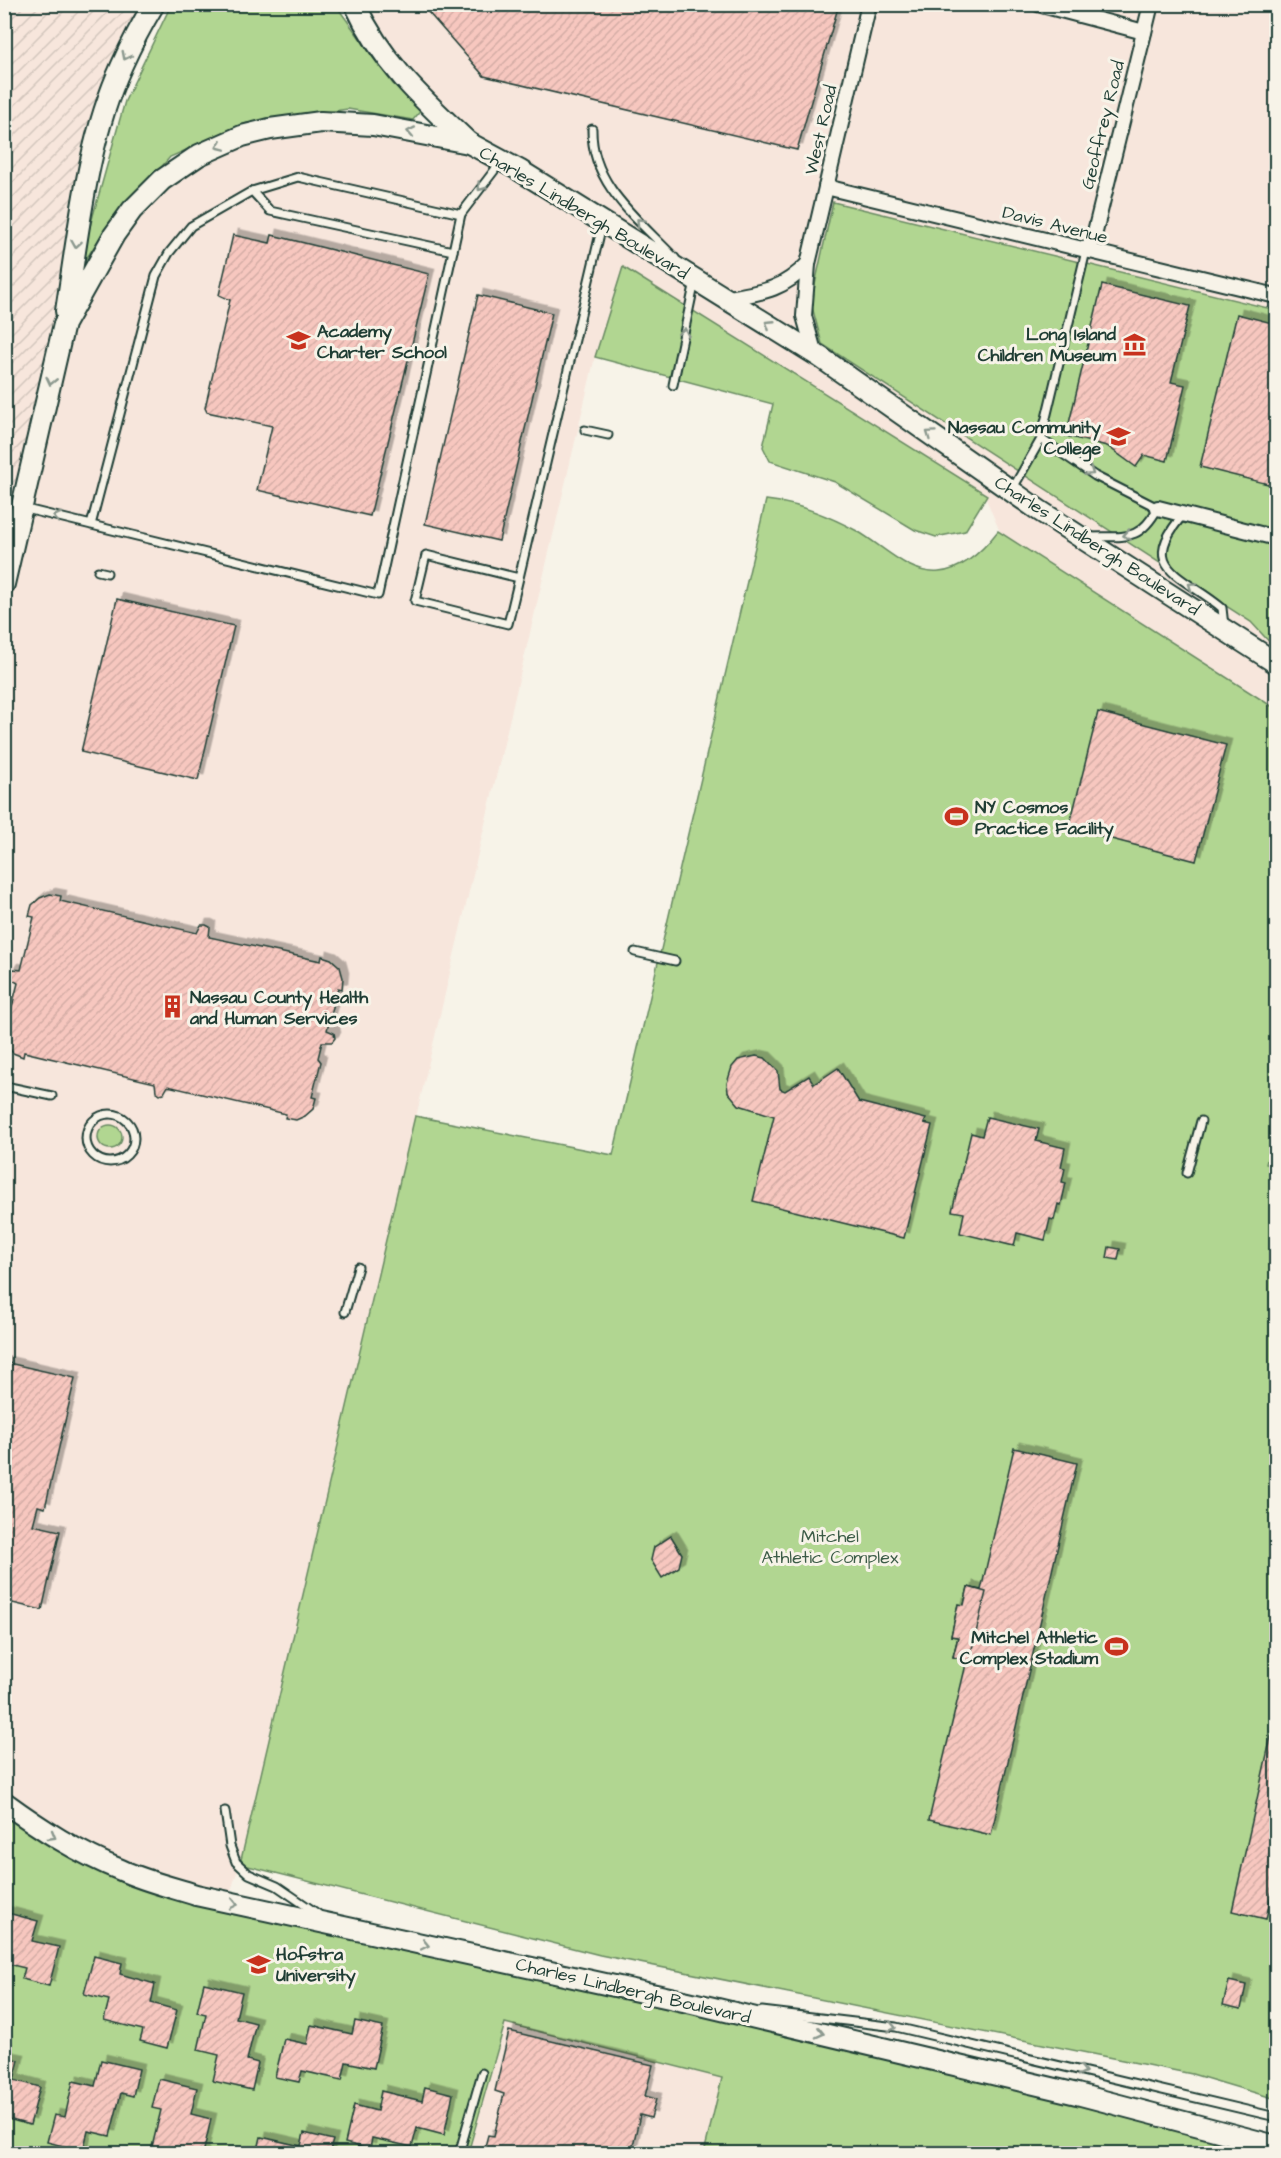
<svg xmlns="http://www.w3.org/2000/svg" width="1281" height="2158" viewBox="0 0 1281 2158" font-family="'Architects Daughter',sans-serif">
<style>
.built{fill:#f7e6dc;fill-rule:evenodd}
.industrial{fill:url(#industrial-furrows)}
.green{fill:#b1d691;stroke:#688a62;stroke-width:1.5}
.building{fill:url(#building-hatch);stroke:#1f3d34;stroke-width:1.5;filter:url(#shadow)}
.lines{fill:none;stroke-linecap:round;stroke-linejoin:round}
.lane-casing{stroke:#1f3d34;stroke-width:11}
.street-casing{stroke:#1f3d34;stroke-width:18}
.secondary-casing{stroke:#1f3d34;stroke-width:24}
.lane{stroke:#f7f3e8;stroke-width:7}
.street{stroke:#f7f3e8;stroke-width:14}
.secondary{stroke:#f7f3e8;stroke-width:20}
.oneway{stroke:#8b988e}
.labels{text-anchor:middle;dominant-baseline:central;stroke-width:6;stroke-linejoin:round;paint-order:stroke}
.street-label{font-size:18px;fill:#1f3d34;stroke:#f7f3e8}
.poi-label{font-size:18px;font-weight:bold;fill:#1f3d34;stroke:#f7f3e8;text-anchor:start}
.park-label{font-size:18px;fill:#3c5c47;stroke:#f7f3e8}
</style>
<defs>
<pattern id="industrial-furrows" width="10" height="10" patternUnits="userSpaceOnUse" patternTransform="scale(1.5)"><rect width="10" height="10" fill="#f7e6dc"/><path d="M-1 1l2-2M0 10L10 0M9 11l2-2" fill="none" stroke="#d3c6bd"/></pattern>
<pattern id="building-hatch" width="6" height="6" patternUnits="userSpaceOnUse" patternTransform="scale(1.5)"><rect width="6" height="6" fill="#f7c7bf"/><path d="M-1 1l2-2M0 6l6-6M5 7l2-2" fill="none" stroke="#d3aca5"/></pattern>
<filter id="shadow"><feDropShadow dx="5.5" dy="-5.5" stdDeviation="0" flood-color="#0004"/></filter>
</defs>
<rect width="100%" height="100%" fill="#f7f3e8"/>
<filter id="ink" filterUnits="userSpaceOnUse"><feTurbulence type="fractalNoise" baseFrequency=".0167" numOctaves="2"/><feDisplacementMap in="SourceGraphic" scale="12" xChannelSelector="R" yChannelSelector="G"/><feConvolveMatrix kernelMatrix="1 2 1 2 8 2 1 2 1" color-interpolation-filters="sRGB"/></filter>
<g filter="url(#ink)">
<path class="built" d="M353,5H1276V718L1000,532L984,494L623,267L595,357L240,1864L227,1902L1276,2153L5,2154L4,560L61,327L154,182L226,140L307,121L460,140ZM951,231L822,344L811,303Z"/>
<path class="industrial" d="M5,5H159L139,41L97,151L5,560Z"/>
<g class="green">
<path d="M171,5H339L340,11L393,84L423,108L413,120L348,109L247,123L170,157L101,236L77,273L125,101Z"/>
<path d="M833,202L1276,310V649L1251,622L822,344L811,303Z"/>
<path d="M623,267L987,495L965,531L936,537L915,530L835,482L770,461L763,447L773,404L595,357Z"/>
<path d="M766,500C799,503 829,516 857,531C882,545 909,575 939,572C964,570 984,549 998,531L1276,709V1125L1266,1164L1276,1166V2099L1192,2074L600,1955L240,1864L415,1116L613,1155Z"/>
<circle cx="110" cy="1137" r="12"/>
<path d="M4,1802L123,1871L688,2002L1276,2153H704L722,2078L505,2023L468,2153H27L5,2147Z"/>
</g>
<g class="building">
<path d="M421,4H839L797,150L484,76Z"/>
<path d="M233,235L270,243L272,235L429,274L370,516L257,490L272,426L207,412L205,408L230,300L219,295Z"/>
<path d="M1102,285L1190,306L1171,382L1185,385L1167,461L1144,455L1136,467L1107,446L1066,436Z"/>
<path d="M478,295L552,313L499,541L425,524Z"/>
<path d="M1237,314L1276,324V486L1200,467Z"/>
<path d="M117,599L234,626L198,780L81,752Z"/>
<path d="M1098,712L1226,745L1196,861L1069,828Z"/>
<path d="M50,894L61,896L60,901L197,933L201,925H206L210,927L209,937L321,961L322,956L331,959L340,967L343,978L342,989L338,988L327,1030L334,1033L335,1038L332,1042H322L318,1058L321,1062L312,1097L316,1098L313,1109L305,1116L296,1120L285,1118L286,1114L168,1086L164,1093L160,1094L156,1091L155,1083L24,1052L23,1057L13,1053L4,1043V1025L7,1026L18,983L11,979L10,974L13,969L21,970L34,917L29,916L32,905L40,898Z"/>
<path d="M756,1056L765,1058L778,1071L780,1089L785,1091L809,1076L814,1084L838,1068L859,1102L926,1119L924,1123L932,1125L904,1238L753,1201L774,1116L739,1105L728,1092L727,1083L732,1067L738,1060Z"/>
<path d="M987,1117L1039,1129L1036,1141L1065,1148L1061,1167L1065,1168L1062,1182L1066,1183L1061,1205L1058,1204L1054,1220L1050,1219L1045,1240L1017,1233L1014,1246L960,1233L964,1213L952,1211L971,1133L982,1136Z"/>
<path d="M1109,1247L1120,1249L1118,1260L1107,1258Z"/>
<path d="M4,1362L75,1378L45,1508L38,1506L33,1525L60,1531L42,1610L4,1601Z"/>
<path d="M1014,1448L1077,1463L991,1835L929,1820L967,1660L953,1657L958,1637L951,1636L958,1604L964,1605L968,1587L981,1590Z"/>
<path d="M671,1536L682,1554L679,1567L662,1578L651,1560L654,1547Z"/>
<path d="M968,1587L986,1592L969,1661L953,1657L958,1637L951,1636L958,1604L964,1605Z"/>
<path d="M1276,1714V1871L1266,1919L1232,1911Z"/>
<path d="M4,1912L38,1921L32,1941L59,1947L49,1986L22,1979L25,1968L4,1963Z"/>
<path d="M94,1956L122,1963L120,1974L155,1984L151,2003L177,2010L167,2048L140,2041L143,2030L104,2020L109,2000L84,1994Z"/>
<path d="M1229,1981L1246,1985L1241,2009L1223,2005Z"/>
<path d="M204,1983L242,1992L236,2018L256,2023L247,2060L258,2063L252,2090L213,2081L219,2055L198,2050L206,2014L197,2012Z"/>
<path d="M355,2021L383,2027L374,2068L346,2062L342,2080L302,2071L299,2082L275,2077L284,2039L307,2044L311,2025L352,2034Z"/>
<path d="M509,2031L653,2065L645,2096L656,2099L651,2118L640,2115L631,2154H483L488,2135L494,2136L504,2094L495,2091Z"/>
<path d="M4,2057L19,2060L14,2080L40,2087L30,2125L4,2118Z"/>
<path d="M101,2060L139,2069L133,2096L121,2093L110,2136L88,2131L83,2151L47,2142L54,2115L65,2117L73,2081L95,2086Z"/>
<path d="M159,2079L197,2088L191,2114L211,2119L203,2154H173L152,2147L161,2110L152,2108Z"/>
<path d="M425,2087L453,2094L444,2135L417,2128L412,2147L372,2138L370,2149L345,2143L354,2105L377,2111L381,2091L422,2101Z"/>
<path d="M304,2133L333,2140L329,2154H257L261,2137L301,2146Z"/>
</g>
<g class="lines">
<defs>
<g id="lane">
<path d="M592,129C591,185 639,220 675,258"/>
<path d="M252,191L270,211L453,251"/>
<path d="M461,214L500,163"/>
<path d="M673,385L695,281"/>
<path d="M585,430L608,435"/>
<path d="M1041,439L1095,476L1158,508C1139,542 1126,536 1090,537"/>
<path d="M1013,488L1041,439L1086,251"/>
<path d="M22,508C141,537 260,566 378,595L461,214L298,177L252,191L191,226L169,253L156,276L91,525"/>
<path d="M1184,514C1135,569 1183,575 1222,608L1224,626"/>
<path d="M98,571L107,573"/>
<path d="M519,578L426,555L415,601L508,624L519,578L602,225"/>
<path d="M635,952L675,961"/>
<path d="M5,1086L52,1096"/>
<circle cx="110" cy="1138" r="24"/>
<path d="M1187,1173L1201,1121"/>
<path d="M345,1312L358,1267"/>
<path d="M225,1811L230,1846L236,1862L249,1874L277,1886L318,1914"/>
<path d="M762,2011L896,2027L1276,2117"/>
<path d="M459,2154L482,2073"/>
</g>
<g id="street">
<path d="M1038,4L1144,32"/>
<path d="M826,187L1276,296"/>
<path d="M1086,251L1093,240L1151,4"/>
<path d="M729,298C764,292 782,290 808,264"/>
<path d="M815,355L804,316L808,264L869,4"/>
<path d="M1158,508L1276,538"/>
</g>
<g id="secondary">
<path d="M355,4C381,62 424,101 469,143"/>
<path d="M66,311C79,229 87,141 122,65C131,45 142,24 154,4"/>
<path d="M4,584L64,324L114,235L132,210L162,180L199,155L242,136L270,129L321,122L373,125L469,143L519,170L820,357L1040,511L1276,663"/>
<path d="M4,1802C41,1829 78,1853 121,1870C145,1881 171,1887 196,1895L688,2002L1077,2094L1276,2146"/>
</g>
</defs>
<use href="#lane" class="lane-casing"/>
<use href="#street" class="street-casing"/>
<use href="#secondary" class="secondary-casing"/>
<use href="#lane" class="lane"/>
<use href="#street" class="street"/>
<use href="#secondary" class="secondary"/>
</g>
<defs><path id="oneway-chevron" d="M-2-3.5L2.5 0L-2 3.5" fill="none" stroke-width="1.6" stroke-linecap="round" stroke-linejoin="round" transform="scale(1.5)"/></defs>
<g class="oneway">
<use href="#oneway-chevron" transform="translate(126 56) rotate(117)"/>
<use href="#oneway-chevron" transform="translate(411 132) rotate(-169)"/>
<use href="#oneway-chevron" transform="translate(220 146) rotate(157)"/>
<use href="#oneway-chevron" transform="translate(481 187) rotate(127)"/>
<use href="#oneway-chevron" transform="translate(640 222) rotate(-133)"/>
<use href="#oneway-chevron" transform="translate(76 244) rotate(99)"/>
<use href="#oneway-chevron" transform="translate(769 324) rotate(-147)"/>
<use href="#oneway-chevron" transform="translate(684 332) rotate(-78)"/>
<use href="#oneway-chevron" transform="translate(51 381) rotate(103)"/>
<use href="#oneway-chevron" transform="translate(930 434) rotate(-145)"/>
<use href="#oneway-chevron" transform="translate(1090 472) rotate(34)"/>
<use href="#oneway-chevron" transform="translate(57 517) rotate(-166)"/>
<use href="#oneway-chevron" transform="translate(1127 535) rotate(171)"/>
<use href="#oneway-chevron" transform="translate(1192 586) rotate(-145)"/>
<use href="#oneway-chevron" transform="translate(52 1836) rotate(30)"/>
<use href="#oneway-chevron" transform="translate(234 1904) rotate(12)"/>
<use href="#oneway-chevron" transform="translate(425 1945) rotate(12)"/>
<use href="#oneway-chevron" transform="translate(892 2027) rotate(11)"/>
<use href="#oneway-chevron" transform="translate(820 2033) rotate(13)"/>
<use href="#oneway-chevron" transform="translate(1082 2071) rotate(13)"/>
</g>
</g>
<defs>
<symbol id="school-bare" viewBox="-9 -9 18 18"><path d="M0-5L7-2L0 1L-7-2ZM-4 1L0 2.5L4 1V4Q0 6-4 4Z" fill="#c8321e" stroke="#f7f3e8" stroke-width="2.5" paint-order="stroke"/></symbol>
<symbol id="museum-bare" viewBox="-9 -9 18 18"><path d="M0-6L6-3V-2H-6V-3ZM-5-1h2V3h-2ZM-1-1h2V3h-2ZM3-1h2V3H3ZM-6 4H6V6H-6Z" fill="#c8321e" stroke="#f7f3e8" stroke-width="2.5" paint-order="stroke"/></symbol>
<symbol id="university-bare" viewBox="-9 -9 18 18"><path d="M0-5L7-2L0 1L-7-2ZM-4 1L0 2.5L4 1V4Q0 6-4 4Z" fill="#c8321e" stroke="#f7f3e8" stroke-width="2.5" paint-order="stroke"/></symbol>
<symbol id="stadium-bare" viewBox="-9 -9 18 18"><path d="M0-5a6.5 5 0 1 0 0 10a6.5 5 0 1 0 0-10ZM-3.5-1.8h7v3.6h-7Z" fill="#c8321e" stroke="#f7f3e8" stroke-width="2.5" paint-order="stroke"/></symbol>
<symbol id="building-bare" viewBox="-9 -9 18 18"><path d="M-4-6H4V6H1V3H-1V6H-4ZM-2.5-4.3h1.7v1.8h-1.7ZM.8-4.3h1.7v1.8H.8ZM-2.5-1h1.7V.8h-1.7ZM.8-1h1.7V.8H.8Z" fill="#c8321e" stroke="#f7f3e8" stroke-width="2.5" paint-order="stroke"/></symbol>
</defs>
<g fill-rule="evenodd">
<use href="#school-bare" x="282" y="324" width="33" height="33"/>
<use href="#museum-bare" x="1118" y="328" width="33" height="33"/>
<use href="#university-bare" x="1102" y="420" width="33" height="33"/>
<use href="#stadium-bare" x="940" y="800" width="33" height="33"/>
<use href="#building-bare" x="156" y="990" width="33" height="33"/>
<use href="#stadium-bare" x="1100" y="1630" width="33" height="33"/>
<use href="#university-bare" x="242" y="1948" width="33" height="33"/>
</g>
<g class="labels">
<g class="street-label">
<text transform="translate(1103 125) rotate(-76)">Geoffrey Road</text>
<text transform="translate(821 130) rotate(-77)">West Road</text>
<text transform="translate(584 213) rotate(31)">Charles Lindbergh Boulevard</text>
<text transform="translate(1055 225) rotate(14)">Davis Avenue</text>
<text transform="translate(1097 546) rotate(33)">Charles Lindbergh Boulevard</text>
<text transform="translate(633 1991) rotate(13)">Charles Lindbergh Boulevard</text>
</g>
<g class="poi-label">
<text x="317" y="331">Academy<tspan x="317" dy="21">Charter School</tspan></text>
<text x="1116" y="334" text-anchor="end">Long Island<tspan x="1116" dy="21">Children Museum</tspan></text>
<text x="1101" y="427" text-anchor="end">Nassau Community<tspan x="1101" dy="21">College</tspan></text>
<text x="975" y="807">NY Cosmos<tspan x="975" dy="21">Practice Facility</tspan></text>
<text x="190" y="997">Nassau County Health<tspan x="190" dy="21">and Human Services</tspan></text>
<text x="1098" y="1637" text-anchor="end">Mitchel Athletic<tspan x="1098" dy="21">Complex Stadium</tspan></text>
<text x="276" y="1954">Hofstra<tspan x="276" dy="21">University</tspan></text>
</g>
<g class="park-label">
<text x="830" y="1536">Mitchel<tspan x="830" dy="21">Athletic Complex</tspan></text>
</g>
</g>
<rect width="1281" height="2158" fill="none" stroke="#f7f3e8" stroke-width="24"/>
<rect x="12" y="12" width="1257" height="2134" fill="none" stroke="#1f3d34" stroke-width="2" filter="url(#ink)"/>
</svg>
